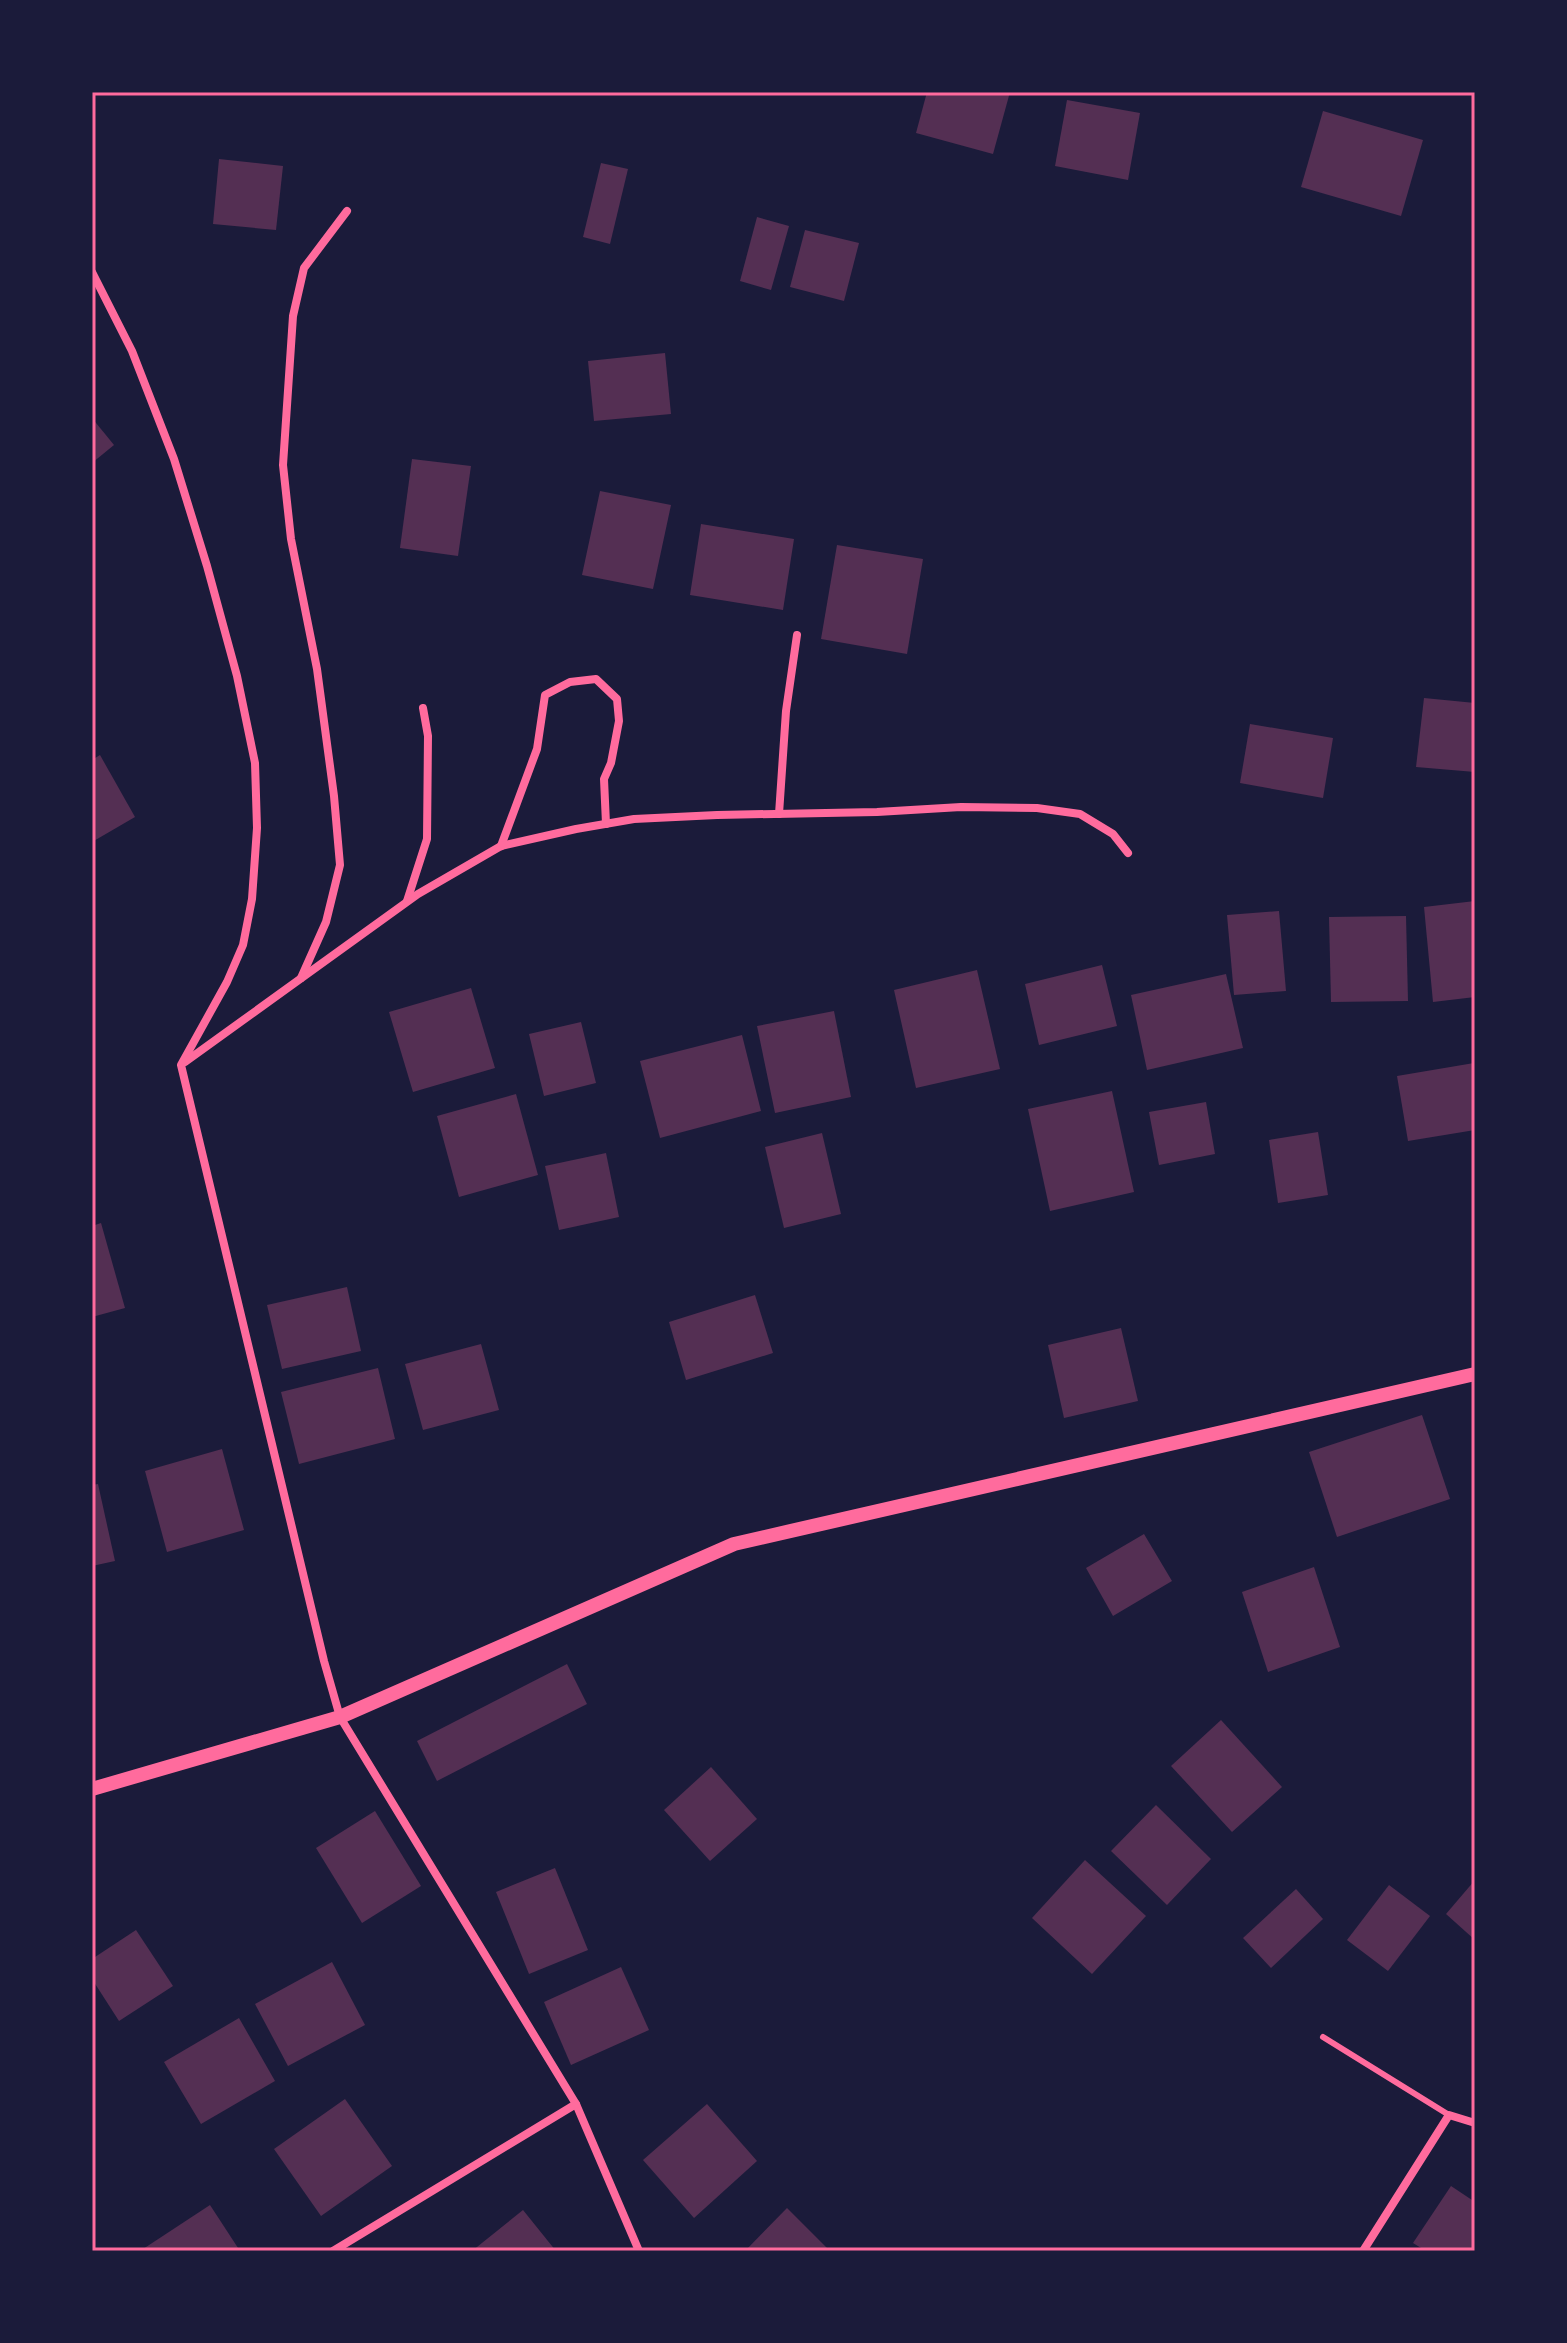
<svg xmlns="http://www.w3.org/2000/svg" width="1567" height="2343" viewBox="0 0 1567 2343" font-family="'Source Serif 4',serif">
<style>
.building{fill:#542f53}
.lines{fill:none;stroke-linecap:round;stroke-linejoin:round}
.service{stroke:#ff6b9d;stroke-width:6}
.minor{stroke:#ff6b9d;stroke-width:8}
.tertiary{stroke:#ff6b9d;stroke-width:14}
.neatline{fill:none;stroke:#ff6b9d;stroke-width:3}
</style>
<rect width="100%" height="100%" fill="#1b1b3a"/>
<g class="building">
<path d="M927,92H1010L993,154L916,133Z"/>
<path d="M1067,100L1140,113L1128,180L1055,166Z"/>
<path d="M1323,111L1423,140L1401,216L1301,187Z"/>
<path d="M219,159L283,166L276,230L213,224Z"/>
<path d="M601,163L628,169L610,244L583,237Z"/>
<path d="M757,217L789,226L771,290L740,281Z"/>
<path d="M805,230L859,243L844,301L790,287Z"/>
<path d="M665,353L671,414L594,421L588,361Z"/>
<path d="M92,418L114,445L92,463Z"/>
<path d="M412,459L471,466L458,556L400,548Z"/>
<path d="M600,491L671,505L653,589L582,575Z"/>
<path d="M701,524L794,539L783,610L690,595Z"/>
<path d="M837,545L923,559L907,654L821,639Z"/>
<path d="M1424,698L1475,703V772L1416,767Z"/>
<path d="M1250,724L1333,738L1323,798L1240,783Z"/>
<path d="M100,755L135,817L92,842V760Z"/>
<path d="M1475,901V997L1433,1002L1424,907Z"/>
<path d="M1279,911L1286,991L1234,995L1227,915Z"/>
<path d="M1406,916L1408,1001L1331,1002L1329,917Z"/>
<path d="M1102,965L1117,1026L1039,1045L1025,984Z"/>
<path d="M977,970L1000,1069L916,1088L894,990Z"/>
<path d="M1226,974L1243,1048L1147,1070L1131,995Z"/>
<path d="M471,988L495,1068L413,1092L389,1012Z"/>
<path d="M834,1011L851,1097L775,1113L757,1026Z"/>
<path d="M581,1022L596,1083L544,1096L529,1034Z"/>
<path d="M742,1035L761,1111L660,1138L640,1061Z"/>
<path d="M1474,1063L1475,1130L1408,1141L1397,1076Z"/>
<path d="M1112,1091L1134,1192L1050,1211L1028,1109Z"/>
<path d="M516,1094L538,1175L459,1197L437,1116Z"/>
<path d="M1206,1102L1215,1154L1159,1165L1149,1112Z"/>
<path d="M1318,1132L1328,1195L1278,1203L1269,1140Z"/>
<path d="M822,1133L841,1214L784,1228L765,1147Z"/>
<path d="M606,1153L619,1217L559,1230L545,1166Z"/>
<path d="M101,1223L125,1308L92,1317V1226Z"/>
<path d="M347,1287L361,1351L282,1369L267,1305Z"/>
<path d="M755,1295L773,1353L686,1380L669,1322Z"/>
<path d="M1121,1328L1138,1401L1064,1418L1048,1345Z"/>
<path d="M481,1344L499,1410L423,1430L405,1364Z"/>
<path d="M378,1368L395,1439L299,1464L281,1392Z"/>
<path d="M1422,1415L1450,1499L1337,1537L1309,1452Z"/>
<path d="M222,1449L244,1530L167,1552L145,1471Z"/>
<path d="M98,1484L115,1561L92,1566V1485Z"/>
<path d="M1144,1534L1172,1581L1113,1616L1086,1568Z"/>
<path d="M1314,1567L1340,1647L1268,1672L1242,1592Z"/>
<path d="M567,1664L587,1704L437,1781L417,1741Z"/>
<path d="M1221,1720L1282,1787L1232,1832L1171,1766Z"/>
<path d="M711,1767L757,1819L710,1861L664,1810Z"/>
<path d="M1156,1805L1211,1859L1167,1905L1111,1851Z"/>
<path d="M375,1811L421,1886L362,1923L316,1848Z"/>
<path d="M1085,1860L1146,1916L1092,1974L1032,1918Z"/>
<path d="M555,1868L588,1950L529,1974L496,1892Z"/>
<path d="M1475,1880V1940L1446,1914Z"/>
<path d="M1389,1885L1430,1916L1388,1971L1347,1940Z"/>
<path d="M1296,1889L1323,1919L1271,1968L1243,1938Z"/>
<path d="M136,1930L173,1986L119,2021L92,1979V1959Z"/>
<path d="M332,1962L365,2025L288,2066L255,2004Z"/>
<path d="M621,1967L649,2030L571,2065L544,2002Z"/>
<path d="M239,2018L275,2081L201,2124L164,2062Z"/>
<path d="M345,2099L392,2166L321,2216L274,2149Z"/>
<path d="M707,2104L757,2161L694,2218L643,2160Z"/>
<path d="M1451,2186L1475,2202V2251H1426L1413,2243Z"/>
<path d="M210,2205L240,2251H140Z"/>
<path d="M787,2208L830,2251H745Z"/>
<path d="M523,2210L556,2251H472Z"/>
</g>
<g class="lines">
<path class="service" d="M1323,2037L1449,2115"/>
<g class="minor">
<path d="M92,272L132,351L174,459L207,566L237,676L255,763L257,828L252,899L243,945L227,982L181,1065L324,1661L340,1717L576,2104L639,2251"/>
<path d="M779,814L786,711L797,635"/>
<path d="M501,846L537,749L545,695L570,682L596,679L617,699L619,721L611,763L604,779L606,824"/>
<path d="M407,901L427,839L428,736L423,708"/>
<path d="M301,978L326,922L340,865L334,796L317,669L291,539L283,465L293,316L304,268L347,211"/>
<path d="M185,1062L418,894L501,846L576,829L634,819L717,815L877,812L961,807L1037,808L1080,814L1113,834L1128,853"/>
<path d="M333,2251L576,2104"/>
<path d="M1363,2251L1449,2115L1475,2123"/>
</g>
<path class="tertiary" d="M92,1789L340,1717L734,1544L1475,1374"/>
</g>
<rect width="1567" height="2343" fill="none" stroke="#1b1b3a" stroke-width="188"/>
<rect x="94" y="94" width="1379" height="2155" class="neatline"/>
</svg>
